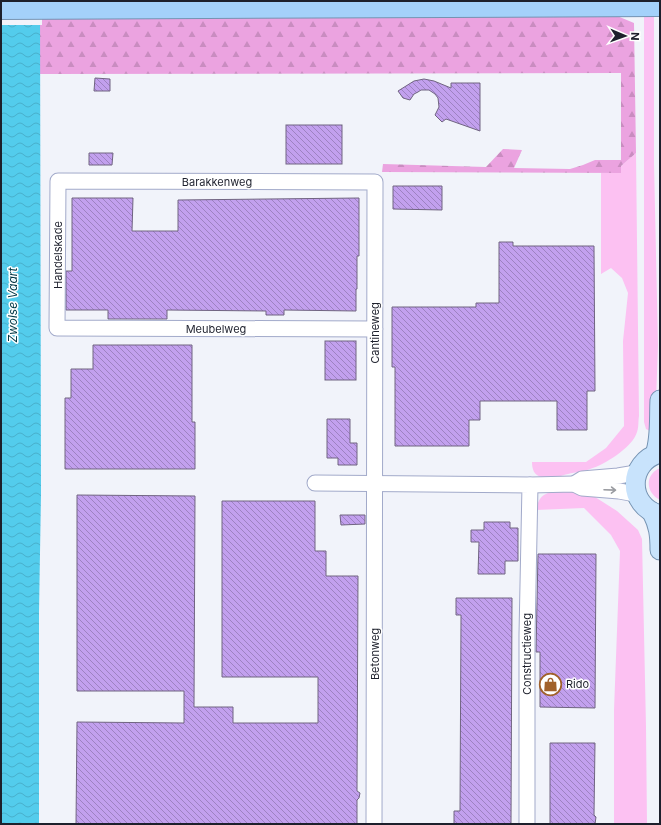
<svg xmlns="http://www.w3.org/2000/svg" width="661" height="825" viewBox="0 0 661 825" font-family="Inter,sans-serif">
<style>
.grass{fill:#fcc1f2}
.forest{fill:url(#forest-firs)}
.water{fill:url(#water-waves)}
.pier{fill:#f1f3fa}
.building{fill:url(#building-back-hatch);stroke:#706481}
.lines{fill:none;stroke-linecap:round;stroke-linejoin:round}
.minor-casing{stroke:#a2aaca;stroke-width:17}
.major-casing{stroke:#7593b2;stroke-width:21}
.highway-casing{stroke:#7593b2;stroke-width:24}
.minor{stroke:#fff;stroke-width:15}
.major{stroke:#c8e3fc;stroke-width:19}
.highway{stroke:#a4d1fa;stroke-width:22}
.oneway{stroke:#999ba0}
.labels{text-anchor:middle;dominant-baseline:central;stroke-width:3;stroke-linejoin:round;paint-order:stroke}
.street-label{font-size:11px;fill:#1d202c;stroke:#fff}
.poi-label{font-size:11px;fill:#1d202c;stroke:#fff;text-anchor:start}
.water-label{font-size:12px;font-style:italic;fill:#003744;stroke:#fff}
</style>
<defs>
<pattern id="forest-firs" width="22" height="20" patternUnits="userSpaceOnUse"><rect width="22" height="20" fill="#eba3e0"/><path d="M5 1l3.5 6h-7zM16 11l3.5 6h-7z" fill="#c98cc0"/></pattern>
<pattern id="water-waves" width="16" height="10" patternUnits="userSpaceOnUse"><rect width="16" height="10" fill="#53ccec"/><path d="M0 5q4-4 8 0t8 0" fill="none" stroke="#48afcb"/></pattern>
<pattern id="building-back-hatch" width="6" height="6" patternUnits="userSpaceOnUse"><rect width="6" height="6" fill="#c2a0ee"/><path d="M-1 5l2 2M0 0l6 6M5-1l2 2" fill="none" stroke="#9d82c1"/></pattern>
</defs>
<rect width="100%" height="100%" fill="#f1f3fa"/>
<g class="grass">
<path d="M644,14H654V164L658,345L655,429L650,431L646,429L644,422Z"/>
<path d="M636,153L639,416C638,421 639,427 637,432C633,447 604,465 590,469C583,472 576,472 568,474C560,476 549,480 541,477C534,475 532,469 532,462H586L606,448L624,426L623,341L628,293L622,278L611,268L601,274V173H621V166Z"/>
<path d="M660,468V500C646,493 644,475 660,468Z"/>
<path d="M557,491L575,492L595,497L617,511L638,530L642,539L646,727L647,824H614V710L620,551L611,535L584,508L536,510C539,496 544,493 557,491Z"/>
</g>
<path class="forest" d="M40,12L610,13L634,23L636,153L621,166V173L382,172L383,164L486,167L503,149L522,150L514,168L570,169L583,165L595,160H621V73L40,74Z"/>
<path class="water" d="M1,1H40L41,494L39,613V824H1Z"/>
<rect class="pier" x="1" y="1" width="41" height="24"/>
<g class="building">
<path d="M95,78L110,79V91H94Z"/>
<path d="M424,79L434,81L451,88V83H480V131L446,119L442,122L435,115L439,107L438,98L435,94L429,90H421L418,92L414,94L410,100L403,98L398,91L414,81Z"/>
<rect x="286" y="125" width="56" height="39"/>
<path d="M89,153H113L112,165H89Z"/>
<path d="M393,186H442V210L393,209Z"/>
<path d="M72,198H133L132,231H178V200L359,198V256H357V289H356V311L284,310V315H266V311L167,310V319H108V310H66V271H72Z"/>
<path d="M499,242H513V246H594L595,391H587V430H557V401H480V420H469V446H395V367H392V307H476V303H499Z"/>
<rect x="325" y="341" width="31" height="39"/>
<path d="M93,345H192V422H195V469H65V398H71V369H93Z"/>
<path d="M327,419H350V443H357V465H338V458H327Z"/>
<path d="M77,495L195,496L194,707H233V723H318V677H222V501H315V551H326V576H358L357,791L360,793L359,798L357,800V824H76L77,722L184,723V691H77Z"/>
<path d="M340,515H365V524L341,525Z"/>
<path d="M484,522H510V528H518V561H505V574H478L479,542H471V530H484Z"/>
<path d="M538,554H596L595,708L540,707V652H536Z"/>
<path d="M456,598H512L511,824H454V811H460L461,615H456Z"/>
<path d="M550,743H595L594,815L596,817L595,824H550Z"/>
</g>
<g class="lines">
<defs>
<g id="minor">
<path d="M315,483L530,485L527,635V824"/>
<path d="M574,484L582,479L618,476L630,474L637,472"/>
<path d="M530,485L574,484L582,488L619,491L630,493L637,496"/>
<path d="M374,824L375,182L58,181L57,328L375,329"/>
</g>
<g id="major">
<path d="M660,453C627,462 627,506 660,515"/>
<path d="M655,454C661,439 659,416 660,400"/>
<path d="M652,512C659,526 660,535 660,550"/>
</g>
<path id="highway" d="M1,8L660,5"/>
</defs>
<use href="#minor" class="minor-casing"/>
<use href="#major" class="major-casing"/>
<use href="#highway" class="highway-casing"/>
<use href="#minor" class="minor"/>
<use href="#major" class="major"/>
<use href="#highway" class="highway"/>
</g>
<defs><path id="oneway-shaft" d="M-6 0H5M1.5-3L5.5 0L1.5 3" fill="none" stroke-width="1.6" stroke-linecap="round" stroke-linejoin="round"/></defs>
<use class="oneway" href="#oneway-shaft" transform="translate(610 490) rotate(2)"/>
<defs>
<symbol id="shop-ring" viewBox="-11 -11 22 22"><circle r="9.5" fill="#fff" stroke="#a1612b" stroke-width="1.5"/><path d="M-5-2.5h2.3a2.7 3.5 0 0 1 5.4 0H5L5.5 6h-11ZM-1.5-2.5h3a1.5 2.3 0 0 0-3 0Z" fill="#a1612b"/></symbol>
</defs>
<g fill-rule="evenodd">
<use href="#shop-ring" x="538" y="672" width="25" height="25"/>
</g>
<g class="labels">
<g class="street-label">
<text x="217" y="182">Barakkenweg</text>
<text transform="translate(58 255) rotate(-90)">Handelskade</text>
<text x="216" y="329">Meubelweg</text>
<text transform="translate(375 333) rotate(-90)">Cantineweg</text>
<text transform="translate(375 654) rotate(-90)">Betonweg</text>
<text transform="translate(527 654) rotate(-90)">Constructieweg</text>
</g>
<g class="poi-label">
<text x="566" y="684">Rido</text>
</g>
<g class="water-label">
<text transform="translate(12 305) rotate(-90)">Zwolse Vaart</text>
</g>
</g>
<rect width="661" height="825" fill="none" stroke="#1d202c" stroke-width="4"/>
<g transform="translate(625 36) rotate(92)" stroke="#ffffff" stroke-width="3" paint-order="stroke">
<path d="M0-3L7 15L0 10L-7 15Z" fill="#1d202c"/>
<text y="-6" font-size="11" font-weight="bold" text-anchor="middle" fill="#1d202c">N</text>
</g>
</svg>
